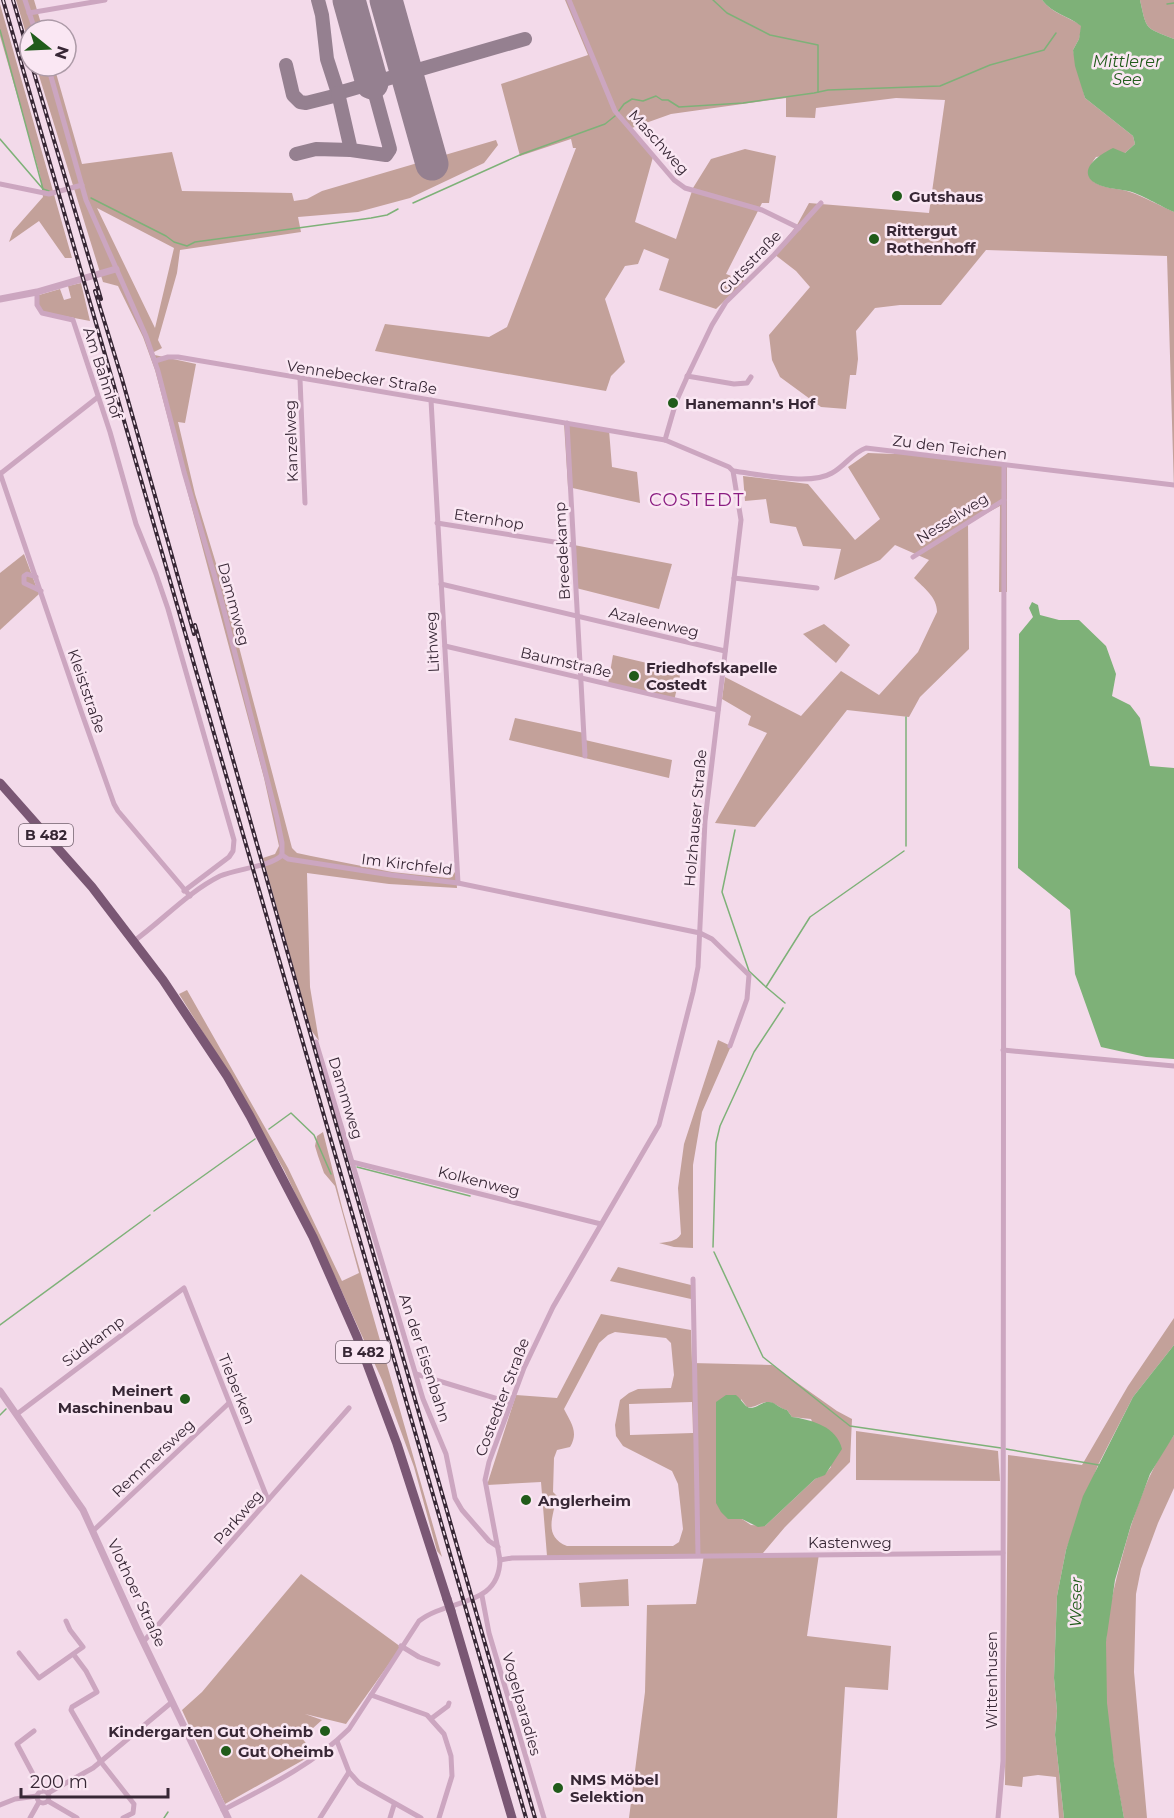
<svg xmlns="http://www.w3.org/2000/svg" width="1174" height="1818" viewBox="0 0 1174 1818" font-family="Montserrat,sans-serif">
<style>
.green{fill:#c3a19a;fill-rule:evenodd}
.water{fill:#7eb178}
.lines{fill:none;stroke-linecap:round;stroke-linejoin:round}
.stream{stroke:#7eb178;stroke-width:1.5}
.taxiway{stroke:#958090;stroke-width:14}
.runway{stroke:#958090;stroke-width:33}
.minor{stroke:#cca6c0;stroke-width:5}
.tertiary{stroke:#cca6c0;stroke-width:7}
.primary{stroke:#7a5774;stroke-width:9}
.rail-casing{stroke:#372735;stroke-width:4}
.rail{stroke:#fae7f3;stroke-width:1.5;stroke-dasharray:4.5;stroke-linecap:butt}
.primary-bridge{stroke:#7a5774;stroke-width:9}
.poi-dot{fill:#205b1a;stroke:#fae7f3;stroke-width:2}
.labels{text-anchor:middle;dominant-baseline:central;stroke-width:5;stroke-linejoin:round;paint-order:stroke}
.shield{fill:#fae7f3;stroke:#72616e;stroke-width:1.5}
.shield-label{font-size:14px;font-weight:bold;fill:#372735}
.street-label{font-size:15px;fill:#372735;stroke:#fae7f3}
.poi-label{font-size:15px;font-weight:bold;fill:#372735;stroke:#fae7f3;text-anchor:start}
.water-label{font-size:16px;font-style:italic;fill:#205b1a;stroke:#fae7f3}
.quarter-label{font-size:18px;letter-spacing:1.5px;fill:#8a1c81;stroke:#fae7f3}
</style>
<rect width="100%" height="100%" fill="#f3daea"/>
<g class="green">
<path d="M16,0H34L43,30H30V47Z"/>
<path d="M565,0H1042C1053,14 1067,16 1082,26L1079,39L1073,50L1085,98L1133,136L1135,144L1125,153L1096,157C1091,164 1084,175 1094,182C1104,189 1120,188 1130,192C1145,197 1160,206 1174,212V489L1167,256L986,250L941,305H900L875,308L856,331L858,359L856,375H850L846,409L821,407L780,377L772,360L769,335L810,287L796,271L774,254L797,225L809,203L929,213L945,100L896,98L816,108L815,118L786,117V98L671,114L629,129L653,157L635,222L676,239L693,188L711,159L745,149L776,156L769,203H762L726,274L745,281L716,309L659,290L669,259L644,249L638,264L625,266L605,299L625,362L611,376L606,391L375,351L385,324L489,337L507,327L576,148H573L571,139L520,156L501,84L588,55Z"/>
<path d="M1140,0H1174V39C1145,27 1147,32 1140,0Z"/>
<path d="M0,4L72,258H65L39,221L9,242L13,231L43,197L40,175L0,36Z"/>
<path d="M36,66H54L82,164L172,152L182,191L292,193L294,201L307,199L322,191L496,140L498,145L484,163L410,198L358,212L298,217L301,232L180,250L177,273L158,340L162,348L150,354L196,364L185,423L178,422L195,494L224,590L292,848L297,853L311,856L392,872L448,878L452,877L456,870L457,888L389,884L307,873L310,987L319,1041L311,1030L263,858L275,854L279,846L264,778L155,370L143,337L118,286L103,282ZM97,208L174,248L155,328Z"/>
<path d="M81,283L90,321L43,312L37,305L39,295L60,289L64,300L71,298L68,286Z"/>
<path d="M564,423L609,430L612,467L637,472L640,503L568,487Z"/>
<path d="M895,452L1007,466V592H999L1000,506L968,523L969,649L920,697L909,717L847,710L755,827L715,823L767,733L748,725L751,716L722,699L725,677L801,716L841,671L879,695L918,652L937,612C937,597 924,588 914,578L929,560L895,545L880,560L834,580L841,549L803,546L796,527L770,523L766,499L745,501L743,476L808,484L855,540L880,519L848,467L868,453L894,454Z"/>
<path d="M574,545L672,564L659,609L576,588Z"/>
<path d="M24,554L39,594L0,630V573Z"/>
<path d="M824,624L850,645L836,663L803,634Z"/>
<path d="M613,655L681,671L674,701L608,684Z"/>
<path d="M515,718L584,733L585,740L672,760L669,778L509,740Z"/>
<path d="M187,990L288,1168L342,1281L359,1273L335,1186L324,1173L318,1156L315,1146L317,1136L323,1132L343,1211L442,1557L437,1551L414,1467L382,1380L338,1283L284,1170L226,1069L179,994Z"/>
<path d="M718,1040L731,1046L702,1112L693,1165V1248L674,1247L659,1243C667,1242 676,1242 681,1234L678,1188L684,1144Z"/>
<path d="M618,1267L691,1285V1299L610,1281Z"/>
<path d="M601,1314L691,1330L692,1363L772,1365L837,1411L852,1419L850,1462L785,1527L763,1553L819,1554L807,1636L891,1646L888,1690L845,1687L837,1818H629L645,1692L647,1605L696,1604L704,1555L547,1556L541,1482L487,1485L516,1395L557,1398ZM615,1332L666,1338L671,1343L674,1375L671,1388L638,1389L629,1393L620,1400L615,1425L616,1436L623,1446L672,1471L678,1484L683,1529L679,1542L673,1546H567C543,1536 553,1517 557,1496L553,1492L554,1458L557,1450L570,1447C579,1432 571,1423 564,1409L599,1343L608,1335ZM741,1399L747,1407C756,1408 759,1403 767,1402C774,1401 780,1409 787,1410L792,1417L811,1419L831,1467L825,1474L815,1479L765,1526L751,1525L742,1519ZM692,1402L693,1433L630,1435L629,1404Z"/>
<path d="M1174,1318V1345L1133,1397L1098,1465L1066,1550L1057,1596L1054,1678L1057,1711L1055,1735L1064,1818H1059L1056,1777L1038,1775L1023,1777L1022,1787L1005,1785L1008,1455L1082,1465L1128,1386Z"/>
<path d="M856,1431L998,1451L1000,1481L856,1480Z"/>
<path d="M1174,1435V1488L1158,1523L1141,1569L1136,1594L1134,1672L1147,1818H1124C1113,1761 1101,1700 1106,1641C1108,1606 1118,1572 1127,1539C1138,1502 1151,1466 1174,1435Z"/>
<path d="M301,1574L401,1647L346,1724L305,1714L322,1720L302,1738L314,1754L225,1804L182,1710L202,1692Z"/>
<path d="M628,1579L629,1606L581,1607L579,1583Z"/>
</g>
<g class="water">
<path d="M1042,0H1140C1147,32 1145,27 1174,39V212C1162,207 1139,193 1128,191C1118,189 1100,188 1092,181C1078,167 1103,153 1113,148L1125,153L1135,144L1133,136L1085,98L1075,66L1073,50L1079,39L1081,26C1067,15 1053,14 1042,0Z"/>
<path d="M1032,602L1038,605L1040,615L1059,620H1079L1106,646L1116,674L1112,696L1130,705L1140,718L1150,766L1174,768V1059L1146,1057L1101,1047L1075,974L1070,910L1018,868L1019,634L1033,617L1029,608Z"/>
<path d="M1174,1345V1435L1150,1474L1131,1525L1115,1580L1106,1642L1107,1703L1114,1763L1124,1818H1064L1055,1735L1057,1711L1054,1678L1057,1596L1066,1550L1083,1496L1133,1397Z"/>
<path d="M726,1395H736C740,1398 742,1402 746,1406C754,1412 761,1401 769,1402C775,1402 780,1409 787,1410L792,1417C813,1420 837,1427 842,1449L825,1475L815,1479L765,1526L758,1527L742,1519H728L721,1512L716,1503V1402Z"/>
</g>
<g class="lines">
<g class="stream">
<path d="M713,0L727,13L770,35L818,45V92"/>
<path d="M1167,4L1174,3"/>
<path d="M0,30L43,189"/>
<path d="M618,112L624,104L632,99L643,101L656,96L662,100H668L679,107L743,103L814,93L828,90L940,86L990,65L1044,50L1056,33"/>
<path d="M0,139L43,189L49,191"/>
<path d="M91,198L166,236L174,242L187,246L195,242L371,218L387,215L398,209"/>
<path d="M413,203L522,154L605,124L615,116"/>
<path d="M735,830L722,892L749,971L766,987"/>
<path d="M906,846V717"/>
<path d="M785,1003L766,987L810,917L904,851"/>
<path d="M269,1129L291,1113L314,1135L331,1174"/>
<path d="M357,1167L470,1196"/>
<path d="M154,1211L255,1139"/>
<path d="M713,1247L716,1143L720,1126L754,1052L783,1008"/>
<path d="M714,1252L763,1357L850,1426L1001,1448"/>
<path d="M0,1325L150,1215"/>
<path d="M0,1415L6,1409"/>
<path d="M1006,1449L1099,1465"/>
<path d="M164,1818L168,1812"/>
</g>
<g class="taxiway">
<path d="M318,0L322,15L327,59L338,93L525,39"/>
<path d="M286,65L293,95L300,102L306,103L338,95"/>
<path d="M338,93L351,150L386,155L390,149L372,83"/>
<path d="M296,154L316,149L351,150"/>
</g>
<g class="runway">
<path d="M349,0L372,83"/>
<path d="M386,0L432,164"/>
</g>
<g class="minor">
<path d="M25,0L35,30"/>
<path d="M569,0L615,111L674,180L685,188L762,210L799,228"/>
<path d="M29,13L105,0"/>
<path d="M48,66L86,200L146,336L158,371L184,472L219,591L277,818L282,843V855"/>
<path d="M0,184L49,194L82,185"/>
<path d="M37,292V305L42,313L73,320L110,432L136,524L156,574L168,609L234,840L233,851L229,857L184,891"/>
<path d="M155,361L168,357H178L665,440L729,467L733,471L741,520L705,821L698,967L693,992L659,1125L553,1307L524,1368L489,1462L485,1480L500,1560C499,1608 448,1598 419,1621L349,1729C314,1764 267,1787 223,1810"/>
<path d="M687,376L734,384L747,383L751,377"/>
<path d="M300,379L305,503"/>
<path d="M431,400L458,883"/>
<path d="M567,423L585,756"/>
<path d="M665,440L676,402L688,375L712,325L726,302L774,255L821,203"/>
<path d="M733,471C758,474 810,486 832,473C845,466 852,453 866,448L1174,485"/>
<path d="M0,473L81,711L114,804L118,811L190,896"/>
<path d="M0,474L98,397"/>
<path d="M437,523L573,545"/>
<path d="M913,557L1004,500"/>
<path d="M36,577L27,574L24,576V583L41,591"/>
<path d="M734,578L817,588"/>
<path d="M441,584L725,651"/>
<path d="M445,646L718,710"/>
<path d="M282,855L288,859L391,875L458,883L700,933L712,939L749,975L747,999L730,1046"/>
<path d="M134,941C163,920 188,892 220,876C236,869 272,866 282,855"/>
<path d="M316,1042L423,1399L446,1454L455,1498L462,1510L489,1541L498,1547"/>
<path d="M1003,1050L1174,1066"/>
<path d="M352,1162L601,1224"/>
<path d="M693,1279L698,1555"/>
<path d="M416,1374L511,1403"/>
<path d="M17,1414L184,1288L268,1500"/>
<path d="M94,1530L229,1403"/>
<path d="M500,1560L512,1558L1003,1553"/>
<path d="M482,1596L489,1633L544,1818"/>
<path d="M144,1641L349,1408"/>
<path d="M401,1646L419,1657L438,1664"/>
<path d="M19,1653L39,1678L83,1647L70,1630L66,1621"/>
<path d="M74,1655L86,1671L97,1692L72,1707L71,1710L101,1762L134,1804L133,1813L123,1818"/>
<path d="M371,1695L427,1715L444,1734L451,1756L452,1776L439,1818"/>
<path d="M432,1718L448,1706L449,1703"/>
<path d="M34,1731L17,1744L42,1791"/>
<path d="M337,1741L349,1772L359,1783L421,1818"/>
<circle cx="43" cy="1797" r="6"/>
<path d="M48,1793L93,1768L172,1702"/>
<path d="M48,1801L77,1818"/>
<path d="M0,1805L15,1799L37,1796"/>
<path d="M30,1818L39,1802"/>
<path d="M320,1818L349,1772"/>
<path d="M390,1818L394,1805"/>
<path d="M998,1818L1003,1761L1004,466"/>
</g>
<g class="tertiary">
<path d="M0,299L37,292L116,269"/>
<path d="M0,1391L83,1510L137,1629L228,1818"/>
</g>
<g class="primary">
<path d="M0,783L92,887L163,980L227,1076L250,1116L313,1237L357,1337L397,1444L447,1599"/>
<path d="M451,1611L512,1818"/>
</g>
<defs>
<g id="rail">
<path d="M3,0L526,1818"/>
<path d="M13,0L30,58"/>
<path d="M32,66L101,299"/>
<path d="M95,291L122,379L194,634"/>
<path d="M195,625L326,1089L535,1818"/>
</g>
</defs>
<use href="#rail" class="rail-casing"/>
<use href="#rail" class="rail"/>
<path class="primary-bridge" d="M447,1599L451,1611"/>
</g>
<g class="poi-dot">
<circle cx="897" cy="196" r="6"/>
<circle cx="874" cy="239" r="6"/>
<circle cx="673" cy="403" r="6"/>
<circle cx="634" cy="676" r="6"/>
<circle cx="185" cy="1399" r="6"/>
<circle cx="526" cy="1500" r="6"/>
<circle cx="325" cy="1731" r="6"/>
<circle cx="226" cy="1751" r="6"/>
<circle cx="558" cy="1788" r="6"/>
</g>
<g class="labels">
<g class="shield">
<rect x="19" y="824" width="54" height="22" rx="4.5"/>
<rect x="336" y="1341" width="54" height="22" rx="4.5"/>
</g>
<g class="shield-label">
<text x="46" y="835">B 482</text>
<text x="363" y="1352">B 482</text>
</g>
<g class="street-label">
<text transform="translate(659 142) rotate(48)">Maschweg</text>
<text transform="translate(750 262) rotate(-46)">Gutsstraße</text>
<text transform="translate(103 373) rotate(72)">Am Bahnhof</text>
<text transform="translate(362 377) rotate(9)">Vennebecker Straße</text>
<text transform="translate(291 441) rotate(-92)">Kanzelweg</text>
<text transform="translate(950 447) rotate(7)">Zu den Teichen</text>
<text transform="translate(952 518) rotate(-32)">Nesselweg</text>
<text transform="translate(489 519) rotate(9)">Eternhop</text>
<text transform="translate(562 551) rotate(-93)">Breedekamp</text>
<text transform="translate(234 604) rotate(75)">Dammweg</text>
<text transform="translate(654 622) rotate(13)">Azaleenweg</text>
<text transform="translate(432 642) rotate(-93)">Lithweg</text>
<text transform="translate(566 662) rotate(13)">Baumstraße</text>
<text transform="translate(87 691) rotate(71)">Kleiststraße</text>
<text transform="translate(695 818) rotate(-85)">Holzhauser Straße</text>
<text transform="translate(407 864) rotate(7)">Im Kirchfeld</text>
<text transform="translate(346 1098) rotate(73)">Dammweg</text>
<text transform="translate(479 1181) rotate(14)">Kolkenweg</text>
<text transform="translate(93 1341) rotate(-37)">Südkamp</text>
<text transform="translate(425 1358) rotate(72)">An der Eisenbahn</text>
<text transform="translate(237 1389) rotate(68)">Tieberken</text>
<text transform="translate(502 1397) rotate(-69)">Costedter Straße</text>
<text transform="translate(153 1458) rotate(-43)">Remmersweg</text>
<text transform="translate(238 1517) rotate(-49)">Parkweg</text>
<text x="850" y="1542">Kastenweg</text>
<text transform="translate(137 1593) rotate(65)">Vlothoer Straße</text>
<text transform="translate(991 1680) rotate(-90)">Wittenhusen</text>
<text transform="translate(522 1704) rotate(74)">Vogelparadies</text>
</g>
<g class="poi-label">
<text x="909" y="196">Gutshaus</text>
<text x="886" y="230">Rittergut<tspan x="886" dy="17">Rothenhoff</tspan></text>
<text x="685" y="403">Hanemann's Hof</text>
<text x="646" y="667">Friedhofskapelle<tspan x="646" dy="17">Costedt</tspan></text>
<text x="173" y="1390" text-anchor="end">Meinert<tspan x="173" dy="17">Maschinenbau</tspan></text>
<text x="538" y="1500">Anglerheim</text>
<text x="313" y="1731" text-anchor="end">Kindergarten Gut Oheimb</text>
<text x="238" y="1751">Gut Oheimb</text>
<text x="570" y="1779">NMS Möbel<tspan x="570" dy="17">Selektion</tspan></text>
</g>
<g class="water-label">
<text x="1127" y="61">Mittlerer<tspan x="1127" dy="18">See</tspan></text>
<text transform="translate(1076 1602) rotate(-89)">Weser</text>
</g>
<g class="quarter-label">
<text x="697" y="500">COSTEDT</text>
</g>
</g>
<g transform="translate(48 48) rotate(108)"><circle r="28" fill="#fae7f3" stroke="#ac9aa7" stroke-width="1.5"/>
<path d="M0-4.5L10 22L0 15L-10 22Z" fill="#205b1a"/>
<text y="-9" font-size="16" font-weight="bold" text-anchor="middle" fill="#372735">N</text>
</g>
<path d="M21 1788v9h147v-9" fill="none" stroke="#372735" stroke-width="3"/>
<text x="30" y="1788" font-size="18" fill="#372735" stroke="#fae7f3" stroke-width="4.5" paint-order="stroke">200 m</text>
</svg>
